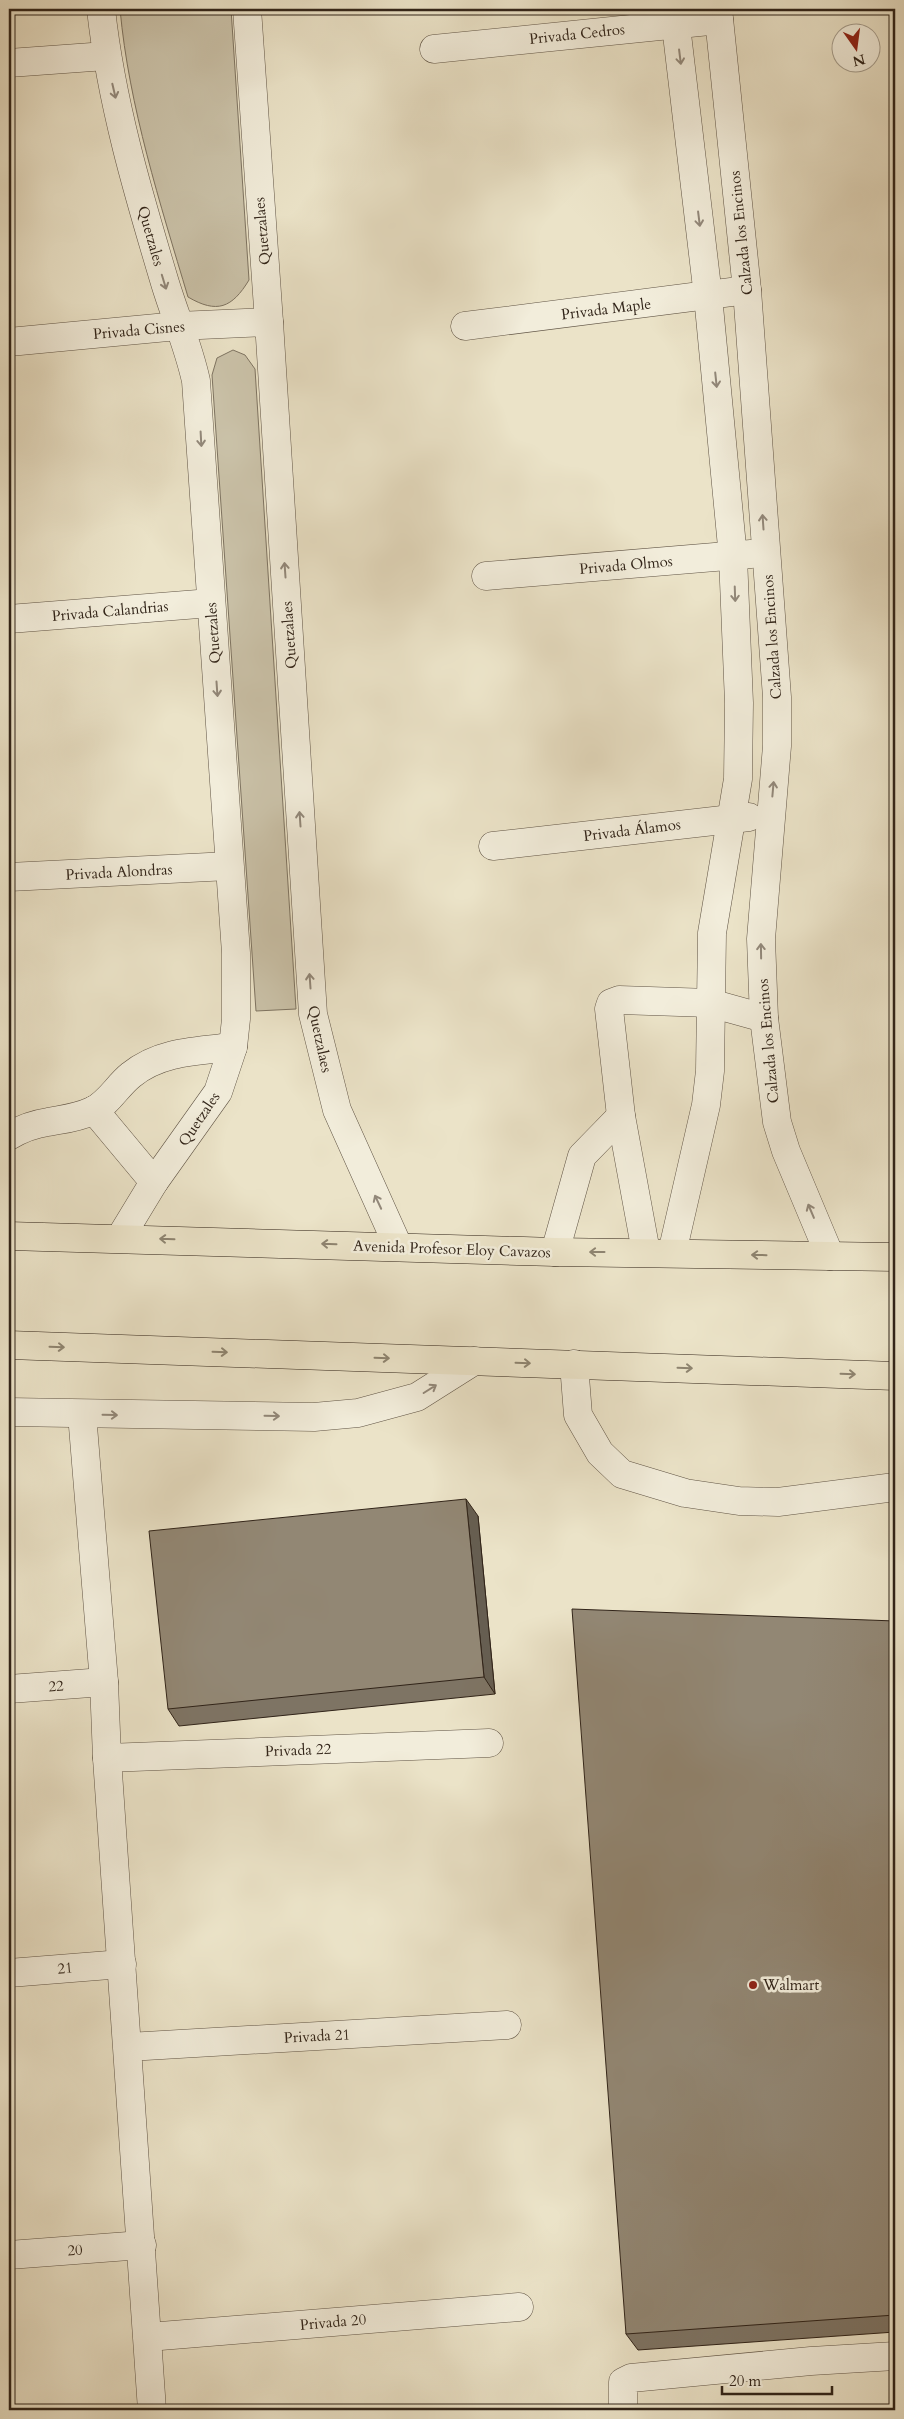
<svg xmlns="http://www.w3.org/2000/svg" width="904" height="2419" viewBox="0 0 904 2419" font-family="Cardo,serif">
<style>
.green{fill:#cbc3aa;stroke:#7e7462}
.lines{fill:none;stroke-linecap:round;stroke-linejoin:round}
.minor-casing{stroke:#605445;stroke-width:29}
.major-casing{stroke:#312419;stroke-width:29}
.minor{stroke:#f2eddb;stroke-width:28}
.major{stroke:#ebe3c8;stroke-width:28}
.wall{fill:#7e7464;stroke:#312419}
.shaded-wall{fill:#665e51;stroke:#312419}
.building{fill:#928774;stroke:#312419}
.oneway{stroke:#92887a}
.oneway2{stroke:#8e8470}
.poi-dot{fill:#8f2418;stroke:#f2eddb;stroke-width:2}
.labels{text-anchor:middle;dominant-baseline:central;stroke-width:5;stroke-linejoin:round;paint-order:stroke}
.street-label{font-size:15px;fill:#312419;stroke:#f2eddb}
.poi-label{font-size:15px;fill:#312419;stroke:#f2eddb;text-anchor:start}
</style>
<rect width="100%" height="100%" fill="#ebe3c8"/>
<filter id="stains"><feTurbulence type="fractalNoise" baseFrequency=".004" numOctaves="4"/><feColorMatrix values="0 0 0 0 .2 0 0 0 0 .09 0 0 0 0 .02 0 0 0 .5 -.17"/></filter>
<radialGradient id="worn" r=".72"><stop offset=".6" stop-color="#630" stop-opacity="0"/><stop offset="1" stop-color="#630" stop-opacity=".3"/></radialGradient>
<g class="green">
<path d="M120,9H231L249,280C232,308 217,314 188,297C160,203 129,107 120,9Z"/>
<path d="M233,350L245,355L255,369L296,1009L256,1011L212,375L217,358Z"/>
</g>
<g class="lines">
<defs>
<g id="minor">
<path d="M101,9C111,102 138,193 165,283C175,316 189,348 196,381L236,953V1019L233,1047L218,1092L154,1182L120,1238"/>
<path d="M247,9L269,322L313,1014L337,1110L398,1246"/>
<path d="M718,9L747,290L777,697V746L761,939L764,1018L777,1122L786,1151L830,1256"/>
<path d="M434,49L719,20"/>
<path d="M9,63L106,56"/>
<path d="M465,326L747,290"/>
<path d="M9,342L178,326L269,322"/>
<path d="M486,576L751,554"/>
<path d="M9,619L211,603"/>
<path d="M493,846L749,817"/>
<path d="M9,877L229,866"/>
<path d="M94,1110L154,1182"/>
<path d="M9,1136C21,1129 34,1124 48,1122C64,1119 77,1118 92,1111C109,1103 117,1086 131,1075C160,1051 198,1051 233,1047"/>
<path d="M555,1252L582,1156L621,1116"/>
<path d="M646,1252L621,1116L609,1009L611,1003L619,1000L710,1003L764,1018"/>
<path d="M672,1253L706,1105L710,1071L712,933L738,779L739,703L733,557L708,296L674,9"/>
<path d="M574,1364L578,1415L600,1453L622,1474L685,1493L739,1501L778,1502L895,1487"/>
<path d="M9,1412L314,1417L358,1413L417,1397L474,1361"/>
<path d="M82,1414L104,1682L107,1758L152,2410"/>
<path d="M9,1689L104,1682"/>
<path d="M107,1758L489,1743"/>
<path d="M9,1973L122,1964"/>
<path d="M128,2047L507,2025"/>
<path d="M9,2255L142,2245"/>
<path d="M148,2337L519,2307"/>
<path d="M623,2410V2382L631,2378L811,2361L895,2356"/>
</g>
<g id="major">
<path d="M9,1236L555,1252L895,1257"/>
<path d="M9,1345L895,1376"/>
</g>
</defs>
<use href="#minor" class="minor-casing"/>
<use href="#major" class="major-casing"/>
<use href="#minor" class="minor"/>
<use href="#major" class="major"/>
</g>
<g class="wall">
<path d="M478,1516L495,1694L179,1726L168,1709Z"/>
<path d="M895,1621V2332L638,2350L626,2334Z"/>
</g>
<path class="shaded-wall" d="M466,1499L478,1516L495,1694L484,1677Z"/>
<g class="building">
<path d="M466,1499L484,1677L168,1709L149,1531Z"/>
<path d="M572,1609L895,1621V2315L626,2334Z"/>
</g>
<defs><path id="oneway-shaft" d="M-6 0H5M1.5-3L5.5 0L1.5 3" fill="none" stroke-width="1.6" stroke-linecap="round" stroke-linejoin="round" transform="scale(1.25)"/></defs>
<g class="oneway">
<use href="#oneway-shaft" transform="translate(680 57) rotate(83)"/>
<use href="#oneway-shaft" transform="translate(114 91) rotate(77)"/>
<use href="#oneway-shaft" transform="translate(699 219) rotate(83)"/>
<use href="#oneway-shaft" transform="translate(164 282) rotate(73)"/>
<use href="#oneway-shaft" transform="translate(716 380) rotate(84)"/>
<use href="#oneway-shaft" transform="translate(201 439) rotate(87)"/>
<use href="#oneway-shaft" transform="translate(763 522) rotate(-94)"/>
<use href="#oneway-shaft" transform="translate(285 570) rotate(-94)"/>
<use href="#oneway-shaft" transform="translate(735 594) rotate(88)"/>
<use href="#oneway-shaft" transform="translate(217 689) rotate(86)"/>
<use href="#oneway-shaft" transform="translate(773 789) rotate(-85)"/>
<use href="#oneway-shaft" transform="translate(300 819) rotate(-94)"/>
<use href="#oneway-shaft" transform="translate(761 951) rotate(-91)"/>
<use href="#oneway-shaft" transform="translate(310 981) rotate(-94)"/>
<use href="#oneway-shaft" transform="translate(378 1202) rotate(-115)"/>
<use href="#oneway-shaft" transform="translate(811 1211) rotate(-113)"/>
<use href="#oneway-shaft" transform="translate(430 1389) rotate(-32)"/>
<use href="#oneway-shaft" transform="translate(110 1415) rotate(1)"/>
<use href="#oneway-shaft" transform="translate(272 1416) rotate(1)"/>
</g>
<g class="oneway2">
<use href="#oneway-shaft" transform="translate(167 1239) rotate(-178)"/>
<use href="#oneway-shaft" transform="translate(329 1244) rotate(-178)"/>
<use href="#oneway-shaft" transform="translate(597 1252) rotate(-180)"/>
<use href="#oneway-shaft" transform="translate(759 1255) rotate(-179)"/>
<use href="#oneway-shaft" transform="translate(57 1347) rotate(2)"/>
<use href="#oneway-shaft" transform="translate(220 1352) rotate(2)"/>
<use href="#oneway-shaft" transform="translate(382 1358) rotate(2)"/>
<use href="#oneway-shaft" transform="translate(523 1363) rotate(2)"/>
<use href="#oneway-shaft" transform="translate(685 1368) rotate(2)"/>
<use href="#oneway-shaft" transform="translate(848 1374) rotate(2)"/>
</g>
<circle class="poi-dot" cx="753" cy="1985" r="5"/>
<g class="labels">
<g class="street-label">
<text transform="translate(577 34) rotate(-6)">Privada Cedros</text>
<text transform="translate(262 231) rotate(-95)">Quetzalaes</text>
<text transform="translate(741 233) rotate(-96)">Calzada los Encinos</text>
<text transform="translate(151 236) rotate(74)">Quetzales</text>
<text transform="translate(606 309) rotate(-7)">Privada Maple</text>
<text transform="translate(139 330) rotate(-5)">Privada Cisnes</text>
<text transform="translate(626 565) rotate(-5)">Privada Olmos</text>
<text transform="translate(110 611) rotate(-5)">Privada Calandrias</text>
<text transform="translate(213 633) rotate(-94)">Quetzales</text>
<text transform="translate(289 635) rotate(-94)">Quetzalaes</text>
<text transform="translate(772 637) rotate(-94)">Calzada los Encinos</text>
<text transform="translate(632 830) rotate(-7)">Privada Álamos</text>
<text transform="translate(119 872) rotate(-3)">Privada Alondras</text>
<text transform="translate(320 1039) rotate(78)">Quetzalaes</text>
<text transform="translate(768 1041) rotate(-95)">Calzada los Encinos</text>
<text transform="translate(199 1119) rotate(-56)">Quetzales</text>
<text transform="translate(452 1249) rotate(2)">Avenida Profesor Eloy Cavazos</text>
<text transform="translate(56 1686) rotate(-4)">22</text>
<text transform="translate(298 1750) rotate(-2)">Privada 22</text>
<text transform="translate(65 1968) rotate(-5)">21</text>
<text transform="translate(317 2036) rotate(-3)">Privada 21</text>
<text transform="translate(75 2250) rotate(-4)">20</text>
<text transform="translate(333 2322) rotate(-5)">Privada 20</text>
</g>
<g class="poi-label">
<text x="763" y="1985">Walmart</text>
</g>
</g>
<rect width="904" height="2419" fill="none" stroke="#ebe3c8" stroke-width="30"/>
<rect x="10" y="10" width="884" height="2399" fill="none" stroke="#312419" stroke-width="2.5"/>
<rect x="15" y="15" width="874" height="2389" fill="none" stroke="#312419"/>
<g transform="translate(856 48) rotate(166)"><circle r="24" fill="#f2eddb" stroke="#a59d8d"/>
<path d="M0-4L9 19L0 12L-9 19Z" fill="#8f2418"/>
<text y="-8" font-size="14" font-weight="bold" text-anchor="middle" fill="#312419">N</text>
</g>
<path d="M722 2386v8h110v-8" fill="none" stroke="#312419" stroke-width="2.5"/>
<text x="729" y="2386" font-size="15" fill="#312419" stroke="#f2eddb" stroke-width="4" paint-order="stroke">20 m</text>
<rect width="100%" height="100%" filter="url(#stains)"/>
<rect width="100%" height="100%" fill="url(#worn)"/>
</svg>
